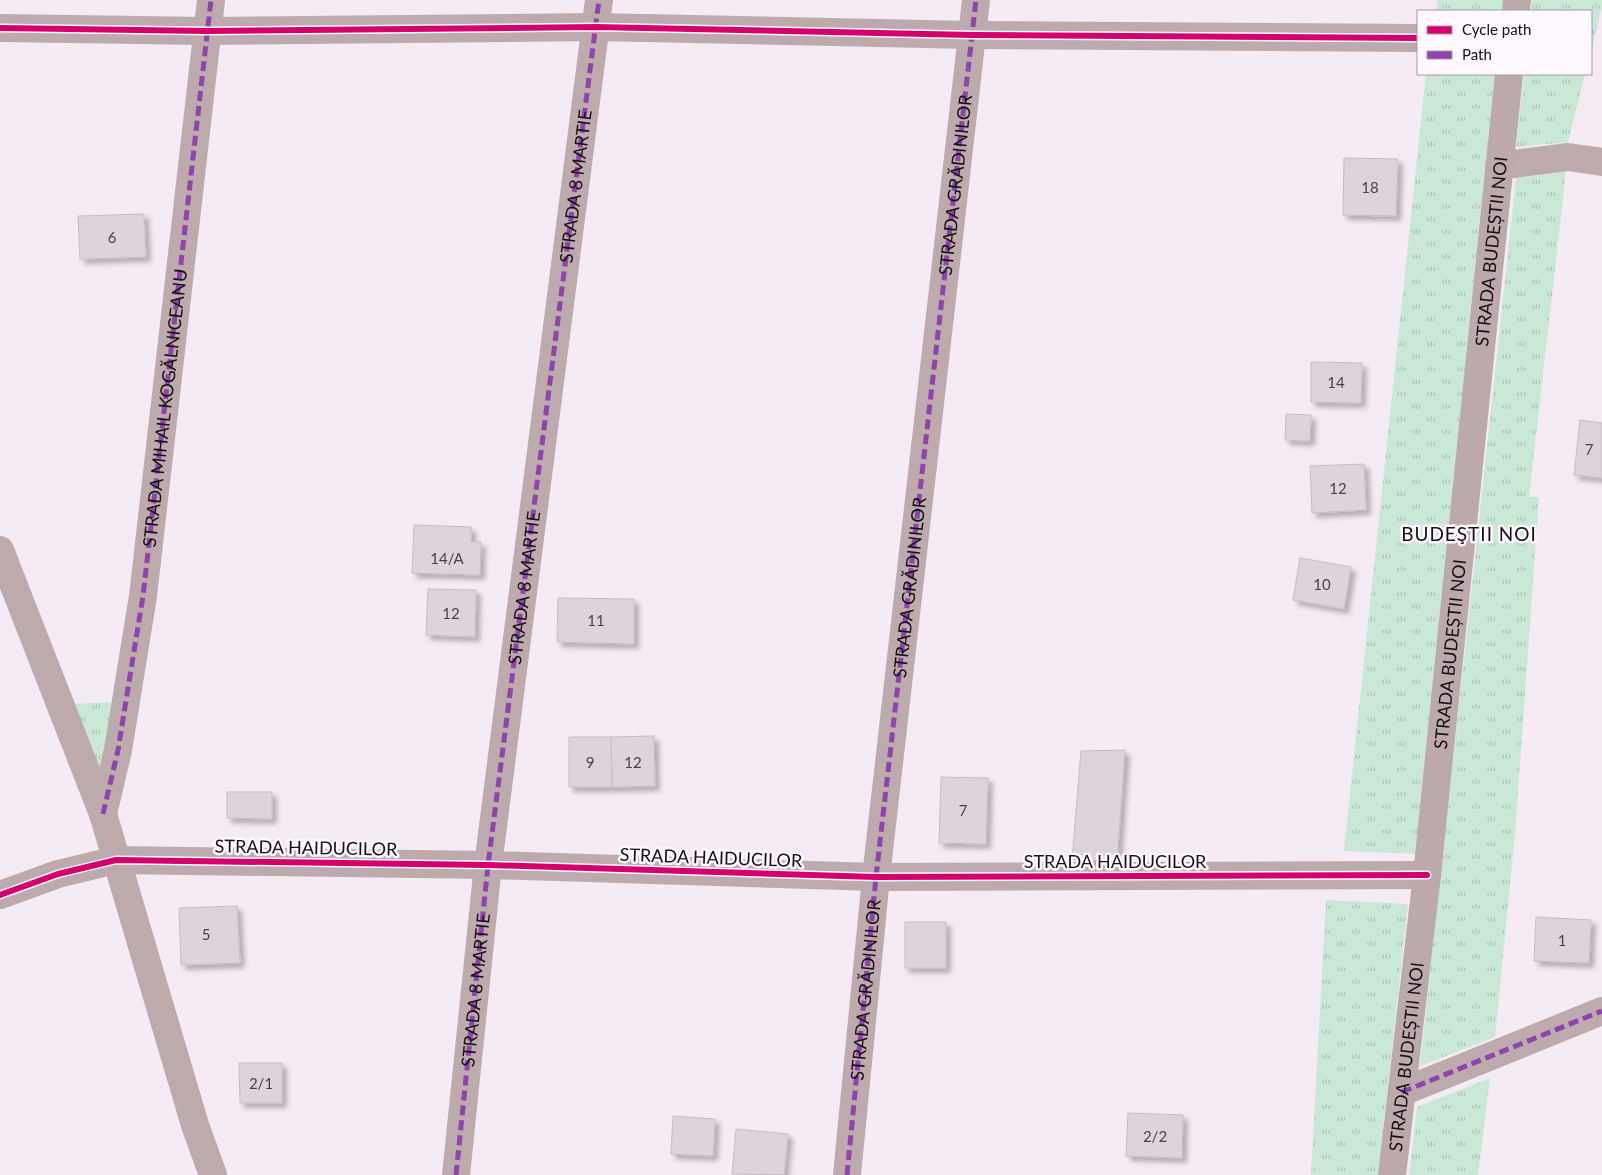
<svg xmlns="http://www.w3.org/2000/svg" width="1602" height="1175" viewBox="0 0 1602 1175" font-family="Lato,sans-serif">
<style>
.grass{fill:url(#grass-tufts)}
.building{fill:#ddd4db;stroke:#c6bec4;filter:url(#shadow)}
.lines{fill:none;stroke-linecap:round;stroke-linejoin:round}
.street{stroke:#bdaaac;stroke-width:28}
.secondary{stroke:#bca9ab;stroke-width:28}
.quiet{stroke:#8e44ad;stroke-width:5;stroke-dasharray:10 5;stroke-linecap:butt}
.cycleway-casing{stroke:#fff8ff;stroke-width:9}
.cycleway{stroke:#d6006c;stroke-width:6}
.labels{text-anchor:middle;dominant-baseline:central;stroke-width:5;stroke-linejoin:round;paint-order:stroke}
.number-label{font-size:15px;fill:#484247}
.street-label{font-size:18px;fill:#161116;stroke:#fff8ff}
.neighbourhood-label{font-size:19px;letter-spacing:1px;fill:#161116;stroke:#fff8ff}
</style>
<defs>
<pattern id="grass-tufts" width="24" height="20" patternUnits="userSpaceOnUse" patternTransform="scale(1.25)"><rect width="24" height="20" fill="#cae8d6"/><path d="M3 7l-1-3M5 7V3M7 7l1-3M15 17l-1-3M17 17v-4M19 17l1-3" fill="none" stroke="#adc6b7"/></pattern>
<filter id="shadow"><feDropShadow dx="4.5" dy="4.5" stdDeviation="2.5" flood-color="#0004"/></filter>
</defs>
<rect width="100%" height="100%" fill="#f4ebf4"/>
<g class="grass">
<path d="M1438,0H1504L1503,11H1436Z"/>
<path d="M1532,0H1602V6L1591,51V11H1531Z"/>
<path d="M1426,74H1495L1415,854L1344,851Z"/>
<path d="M1524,74H1585L1568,142L1516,147Z"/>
<path d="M1566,172L1529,497H1539L1515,834L1495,1037L1420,1066L1516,178Z"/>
<path d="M115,702L99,782L73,704Z"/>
<path d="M1326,900L1408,904L1378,1175H1311Z"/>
<path d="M1490,1078L1478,1175H1409L1417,1107Z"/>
</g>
<g class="building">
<path d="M1344,158L1398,159L1396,216L1343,215Z"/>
<path d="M144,214L146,257L80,259L78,216Z"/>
<path d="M1311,362L1362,363L1361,403L1311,402Z"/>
<path d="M1286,414L1311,415L1310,441L1285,440Z"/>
<path d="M1580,420L1602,423V478L1574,475Z"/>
<path d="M1364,464L1366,510L1312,513L1310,466Z"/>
<path d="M414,525L471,527V542H481L480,575L412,573Z"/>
<path d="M1300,558L1351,567L1344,609L1293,600Z"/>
<path d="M428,589L476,590L475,637L426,635Z"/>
<path d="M558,598L634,599V644L557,642Z"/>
<path d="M654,736L655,786L612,787L611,737Z"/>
<path d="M569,737H611L612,787H569Z"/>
<path d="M1125,750L1117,861L1072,860L1081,751Z"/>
<path d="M941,777L988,778L986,844L939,843Z"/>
<path d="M227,792H272V819L227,818Z"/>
<path d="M237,906L240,963L181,965L179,908Z"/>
<path d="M1536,917L1591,920L1589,963L1534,961Z"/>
<rect x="905" y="922" width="41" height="46"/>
<path d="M239,1063H282V1103H240Z"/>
<path d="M1128,1113L1183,1115L1182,1158L1126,1156Z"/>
<path d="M673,1116L715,1119L713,1156L671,1154Z"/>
<path d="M736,1129L788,1134L784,1175L732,1174Z"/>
</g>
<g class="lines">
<g class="street">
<path d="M0,28L207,31L596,27L972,35L1418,38"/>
<path d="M1499,166L1568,157L1602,162"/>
<path d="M0,550L103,814L195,1125L213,1175"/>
<path id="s1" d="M103,814L118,750L143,596L211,0"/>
<path d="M0,895L58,874L116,860L488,865L876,877L1427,875"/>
<path d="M1402,1092L1602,1011"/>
<path id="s2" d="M456,1175L488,865L599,0"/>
<path id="s3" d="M847,1175L876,877L976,0"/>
</g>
<g class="secondary">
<path d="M1516,11L1517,0"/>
<path id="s4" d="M1392,1175L1427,875L1509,74"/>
</g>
<g class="quiet">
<path d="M103,814L118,750L143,596L211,0"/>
<path d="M1402,1092L1602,1011"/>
<path d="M456,1175L488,865L599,0"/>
<path d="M847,1175L876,877L976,0"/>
</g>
<defs>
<g id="cycleway">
<path d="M0,28L207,31L596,27L972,35L1418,38"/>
<path d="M0,895L58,874L116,860L488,865L876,877L1427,875"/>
</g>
</defs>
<use href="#cycleway" class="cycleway-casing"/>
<use href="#cycleway" class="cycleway"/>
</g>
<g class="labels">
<g class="number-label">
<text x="1370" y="187">18</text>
<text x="112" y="237">6</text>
<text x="1336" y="382">14</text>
<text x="1589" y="449">7</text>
<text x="1338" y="488">12</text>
<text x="447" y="558">14/A</text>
<text x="1322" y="584">10</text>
<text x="451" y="613">12</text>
<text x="596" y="620">11</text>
<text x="590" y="762">9</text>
<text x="633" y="762">12</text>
<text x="963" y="810">7</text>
<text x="206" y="934">5</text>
<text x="1562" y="940">1</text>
<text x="261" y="1083">2/1</text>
<text x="1155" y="1136">2/2</text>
</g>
<g class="street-label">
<text stroke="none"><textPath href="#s2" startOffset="996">STRADA 8 MARTIE</textPath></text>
<text stroke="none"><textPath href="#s3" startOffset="996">STRADA GRĂDINILOR</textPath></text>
<text stroke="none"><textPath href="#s4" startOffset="929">STRADA BUDEȘTII NOI</textPath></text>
<text stroke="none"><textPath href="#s1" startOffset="411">STRADA MIHAIL KOGĂLNICEANU</textPath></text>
<text stroke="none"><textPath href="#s2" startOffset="591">STRADA 8 MARTIE</textPath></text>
<text stroke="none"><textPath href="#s3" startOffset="591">STRADA GRĂDINILOR</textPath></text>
<text stroke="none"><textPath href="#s4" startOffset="524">STRADA BUDEȘTII NOI</textPath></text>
<text transform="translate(306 847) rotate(1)">STRADA HAIDUCILOR</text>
<text transform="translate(711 857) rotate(2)">STRADA HAIDUCILOR</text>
<text x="1115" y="861">STRADA HAIDUCILOR</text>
<text stroke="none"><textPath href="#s2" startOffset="186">STRADA 8 MARTIE</textPath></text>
<text stroke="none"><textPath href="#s3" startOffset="186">STRADA GRĂDINILOR</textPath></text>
<text stroke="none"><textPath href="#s4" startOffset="119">STRADA BUDEȘTII NOI</textPath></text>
</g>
<g class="neighbourhood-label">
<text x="1469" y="533">BUDEŞTII NOI</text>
</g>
</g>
<rect x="1417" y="10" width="175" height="65" fill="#fff8ff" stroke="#a29ca2"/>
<rect x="1427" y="26" width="25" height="8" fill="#d6006c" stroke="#a29ca2"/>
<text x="1462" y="35" font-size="15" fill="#161116">Cycle path</text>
<rect x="1427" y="51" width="25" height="8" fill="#8e44ad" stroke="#a29ca2"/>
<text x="1462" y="60" font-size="15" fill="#161116">Path</text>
</svg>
